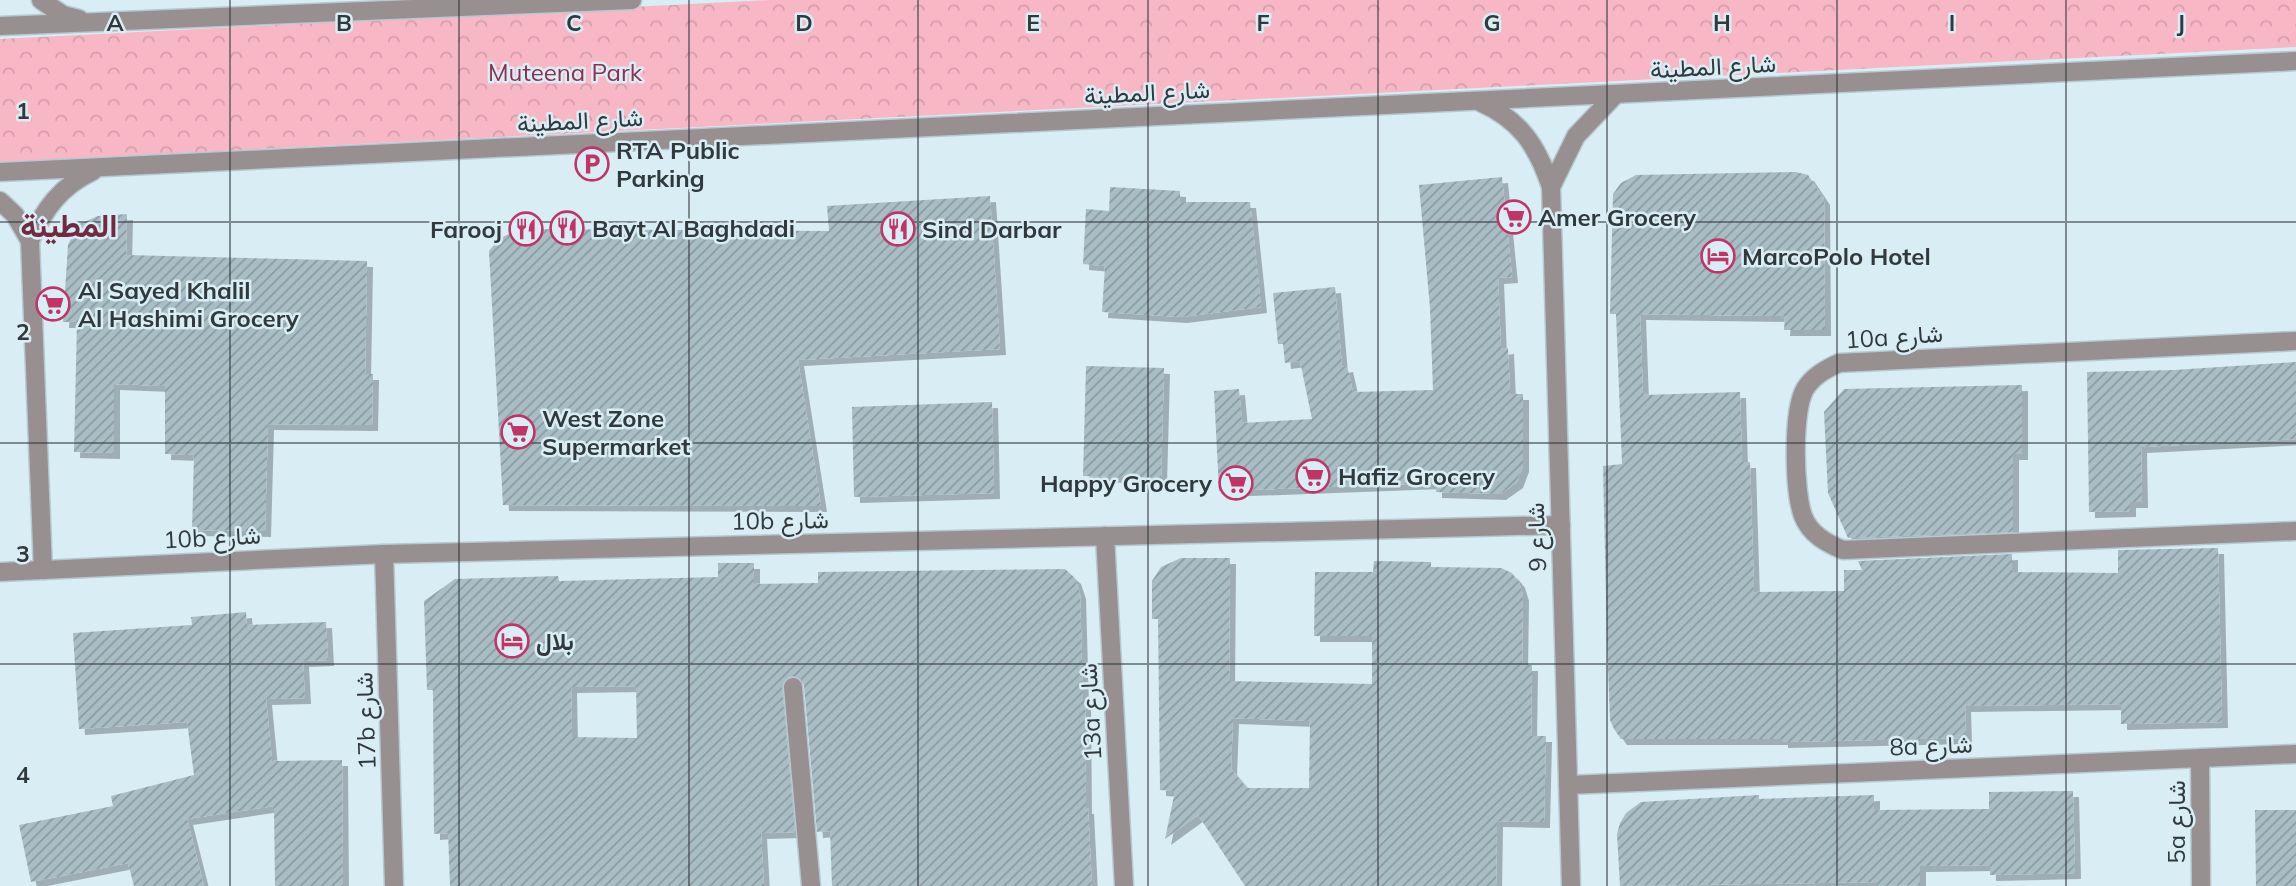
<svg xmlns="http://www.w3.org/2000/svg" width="2296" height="886" viewBox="0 0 2296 886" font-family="Mulish,Vazirmatn,sans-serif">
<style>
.park{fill:url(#park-crowns)}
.building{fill:url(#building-hatch);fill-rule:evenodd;filter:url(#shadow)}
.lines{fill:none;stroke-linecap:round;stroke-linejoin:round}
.minor-casing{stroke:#b7c9d0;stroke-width:21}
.minor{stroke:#988f91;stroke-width:18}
.grid{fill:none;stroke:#31393c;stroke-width:2;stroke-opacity:0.55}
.labels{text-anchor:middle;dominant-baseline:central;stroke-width:5;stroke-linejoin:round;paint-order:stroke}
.street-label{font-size:24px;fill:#31393c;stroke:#d9edf5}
.park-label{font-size:24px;fill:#8d2f4d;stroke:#d9edf5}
.poi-label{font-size:24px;font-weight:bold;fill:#31393c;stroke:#d9edf5;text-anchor:start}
.district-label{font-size:32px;font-weight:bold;fill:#702b40;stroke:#d9edf5}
.grid-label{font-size:23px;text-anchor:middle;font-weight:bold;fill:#31393c;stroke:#d9edf5;stroke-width:5;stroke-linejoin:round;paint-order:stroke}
</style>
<defs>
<pattern id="park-crowns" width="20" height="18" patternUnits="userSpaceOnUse" patternTransform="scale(1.75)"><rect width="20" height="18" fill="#f7b7c5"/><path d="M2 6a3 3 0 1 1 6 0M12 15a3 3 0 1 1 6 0" fill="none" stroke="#d49eaa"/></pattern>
<pattern id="building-hatch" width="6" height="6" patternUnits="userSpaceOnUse" patternTransform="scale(1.75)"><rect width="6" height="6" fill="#a9bdc5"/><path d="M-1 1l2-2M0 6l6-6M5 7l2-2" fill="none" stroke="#8a9ba1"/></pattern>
<filter id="shadow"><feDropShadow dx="6" dy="6" stdDeviation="0" flood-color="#0004"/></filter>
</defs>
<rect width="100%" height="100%" fill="#d9edf5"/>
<path class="park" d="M770,0H2296V47L0,162V39Z"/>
<g class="building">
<path d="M1796,172L1808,175L1824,199L1825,330H1784L1785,316L1640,314L1643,395L1740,392L1742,462H1750L1754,592L1844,591V570H1862L1858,561L2012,554V572L2118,573V550L2218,548L2222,722L2121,724V704L1965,706L1966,738L1782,742V739H1621L1614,729L1610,720L1607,641L1603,466L1622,464L1616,314H1610L1613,194L1621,183L1636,175Z"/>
<path d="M1502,177L1512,277L1498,278L1501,349L1508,348L1510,394H1523V466L1517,482L1500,494L1436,492V483L1219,491L1214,391L1239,389L1242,423L1312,419L1300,361L1285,363L1283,344H1278L1273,293L1335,287L1342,367L1347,366L1353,392L1433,390L1430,308L1419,185Z"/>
<path d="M1110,187L1180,191V202H1250L1261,307L1181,317L1102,312L1105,266L1083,264L1086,209L1109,211Z"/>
<path d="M990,196L1000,349L798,360L821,506L503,505L489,251L499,239L518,229L829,231L827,206Z"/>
<path d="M127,214L126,255L367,261L365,374H373L372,425L268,424L265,531L192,530L194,455L165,454V386L114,384V453L74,452L77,322H63L68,245L77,225L98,216Z"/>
<path d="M2296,362V439L2141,447L2142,502H2130V511L2089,512L2087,372L2174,370Z"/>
<path d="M1086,366L1164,368L1161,478L1083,476Z"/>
<path d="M2022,385V454H2013V532L1848,538L1828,493L1824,412L1844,389Z"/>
<path d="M992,402L994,493L854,497L852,407Z"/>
<path d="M1181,558H1230L1229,681L1372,684V636H1314L1315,572H1373L1374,561L1431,562V567L1501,568L1512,573L1519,582L1523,595L1522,665H1532L1531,736H1546L1544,822L1497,821L1496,886H1245L1198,815L1165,839L1175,791L1160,790L1158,619H1152V581L1161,567ZM1233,718L1310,721L1309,788H1247L1231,769Z"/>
<path d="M718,563H754V584L818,583V572L1065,569L1075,578L1080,593L1083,699H1085L1086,808H1088L1092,886H832L830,831L817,832L804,686L802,680L793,676L786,678L782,688L795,832L761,833L764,886H450L448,833L434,834L433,690H427L424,601L455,579L558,576L559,581L718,577ZM636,686L637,738L572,737L571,687Z"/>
<path d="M246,612L247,625L326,622L328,660L303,661L305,698L266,699L272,761L342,760L343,886H275L274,806L187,819L204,886H134L128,863L31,882L19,825L113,806L111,796L194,775L187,722L79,729L73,633L192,625L191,617Z"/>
<path d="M2073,791L2075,873L1990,875V865L1920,866V885L1877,886V882L1620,886L1617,834L1620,823L1626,813L1641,802L1759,795V799L1874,795V810L1989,809V792Z"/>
<path d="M2255,810H2296V886H2256Z"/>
</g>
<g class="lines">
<defs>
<g id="minor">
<path d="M41,0L63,15L79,19"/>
<path d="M0,26L632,0"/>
<path d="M1480,102C1520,120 1537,145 1551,187L1571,886"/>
<path d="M0,172L2296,61"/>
<path d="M1551,187L1576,136L1615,95"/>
<path d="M0,201L15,215L30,241"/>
<path d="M2296,341L1839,363C1826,369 1813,376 1805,389C1792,411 1794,491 1803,516C1810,534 1826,543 1843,550L2296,531"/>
<path d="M1105,536L1124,886"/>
<path d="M384,554L394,886"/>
<path d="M43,570L30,241C44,209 61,186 93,171"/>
<path d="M0,572L384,554L1561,525"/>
<path d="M793,687L811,886"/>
<path d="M2200,758L2201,886"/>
<path d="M1568,785L2296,754"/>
</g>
</defs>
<use href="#minor" class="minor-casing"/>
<use href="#minor" class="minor"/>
</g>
<path class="grid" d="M230,0V886M459,0V886M689,0V886M918,0V886M1148,0V886M1378,0V886M1607,0V886M1837,0V886M2066,0V886M0,222H2296M0,443H2296M0,664H2296"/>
<defs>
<symbol id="parking-ring" viewBox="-11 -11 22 22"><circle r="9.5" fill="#d9edf5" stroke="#c13465" stroke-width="1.5"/><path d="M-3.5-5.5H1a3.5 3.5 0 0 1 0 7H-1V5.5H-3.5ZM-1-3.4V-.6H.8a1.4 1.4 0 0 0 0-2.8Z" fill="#c13465"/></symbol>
<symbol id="supermarket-ring" viewBox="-11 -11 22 22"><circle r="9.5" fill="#d9edf5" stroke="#c13465" stroke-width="1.5"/><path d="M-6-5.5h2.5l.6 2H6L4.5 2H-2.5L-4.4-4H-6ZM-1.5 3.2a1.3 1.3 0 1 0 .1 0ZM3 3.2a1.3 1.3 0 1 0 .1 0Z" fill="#c13465"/></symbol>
<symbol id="restaurant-ring" viewBox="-11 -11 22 22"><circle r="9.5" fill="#d9edf5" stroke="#c13465" stroke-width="1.5"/><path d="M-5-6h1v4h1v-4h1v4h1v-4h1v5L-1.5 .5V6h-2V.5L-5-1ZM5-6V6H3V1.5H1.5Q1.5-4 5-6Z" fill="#c13465"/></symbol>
<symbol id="hotel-ring" viewBox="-11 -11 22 22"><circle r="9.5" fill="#d9edf5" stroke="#c13465" stroke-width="1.5"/><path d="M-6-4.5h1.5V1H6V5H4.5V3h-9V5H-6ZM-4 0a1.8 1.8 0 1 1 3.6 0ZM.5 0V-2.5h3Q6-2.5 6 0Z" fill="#c13465"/></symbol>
</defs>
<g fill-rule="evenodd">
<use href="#parking-ring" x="573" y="145" width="38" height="38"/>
<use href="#supermarket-ring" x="1495" y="198" width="38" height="38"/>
<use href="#restaurant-ring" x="548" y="209" width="38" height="38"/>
<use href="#restaurant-ring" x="507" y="210" width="38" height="38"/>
<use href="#restaurant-ring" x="879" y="210" width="38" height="38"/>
<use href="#hotel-ring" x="1699" y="237" width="38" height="38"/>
<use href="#supermarket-ring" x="34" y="285" width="38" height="38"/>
<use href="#supermarket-ring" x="499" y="413" width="38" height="38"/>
<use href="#supermarket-ring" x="1294" y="457" width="38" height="38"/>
<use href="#supermarket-ring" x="1217" y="464" width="38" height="38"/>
<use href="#hotel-ring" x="493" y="622" width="38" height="38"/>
</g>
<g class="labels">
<g class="street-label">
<text transform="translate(1713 66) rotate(-3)">شارع المطينة</text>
<text transform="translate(1147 92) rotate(-3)">شارع المطينة</text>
<text transform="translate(580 120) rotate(-3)">شارع المطينة</text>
<text transform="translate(1894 336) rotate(-4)">10a شارع</text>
<text transform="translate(780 520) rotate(-1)">10b شارع</text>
<text transform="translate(212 537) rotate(-3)">10b شارع</text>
<text transform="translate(1536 537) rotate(-92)">شارع 9</text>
<text transform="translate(1090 712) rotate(-93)">13a شارع</text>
<text transform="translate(365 721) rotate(-92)">17b شارع</text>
<text transform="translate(1931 745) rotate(-2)">8a شارع</text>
<text transform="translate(2176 822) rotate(-90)">5a شارع</text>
</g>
<g class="park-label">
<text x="565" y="72">Muteena Park</text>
</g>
<g class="poi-label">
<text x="616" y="150">RTA Public<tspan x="616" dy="28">Parking</tspan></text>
<text x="1538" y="217">Amer Grocery</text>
<text x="592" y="228">Bayt Al Baghdadi</text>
<text x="502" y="229" text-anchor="end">Farooj</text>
<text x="922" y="229">Sind Darbar</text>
<text x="1742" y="256">MarcoPolo Hotel</text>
<text x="78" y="290">Al Sayed Khalil<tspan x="78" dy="28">Al Hashimi Grocery</tspan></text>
<text x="542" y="418">West Zone<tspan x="542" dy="28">Supermarket</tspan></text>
<text x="1338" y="476">Hafiz Grocery</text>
<text x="1212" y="483" text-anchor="end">Happy Grocery</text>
<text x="536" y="641">بلال</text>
</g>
<g class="district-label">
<text x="69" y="225">المطينة</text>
</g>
</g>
<g class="grid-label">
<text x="115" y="31">A</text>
<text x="344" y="31">B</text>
<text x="574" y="31">C</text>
<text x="804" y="31">D</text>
<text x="1033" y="31">E</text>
<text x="1263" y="31">F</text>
<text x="1492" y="31">G</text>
<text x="1722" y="31">H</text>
<text x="1952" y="31">I</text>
<text x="2181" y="31">J</text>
<text x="23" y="119">1</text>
<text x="23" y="340">2</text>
<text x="23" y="562">3</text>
<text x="23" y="783">4</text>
</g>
</svg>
